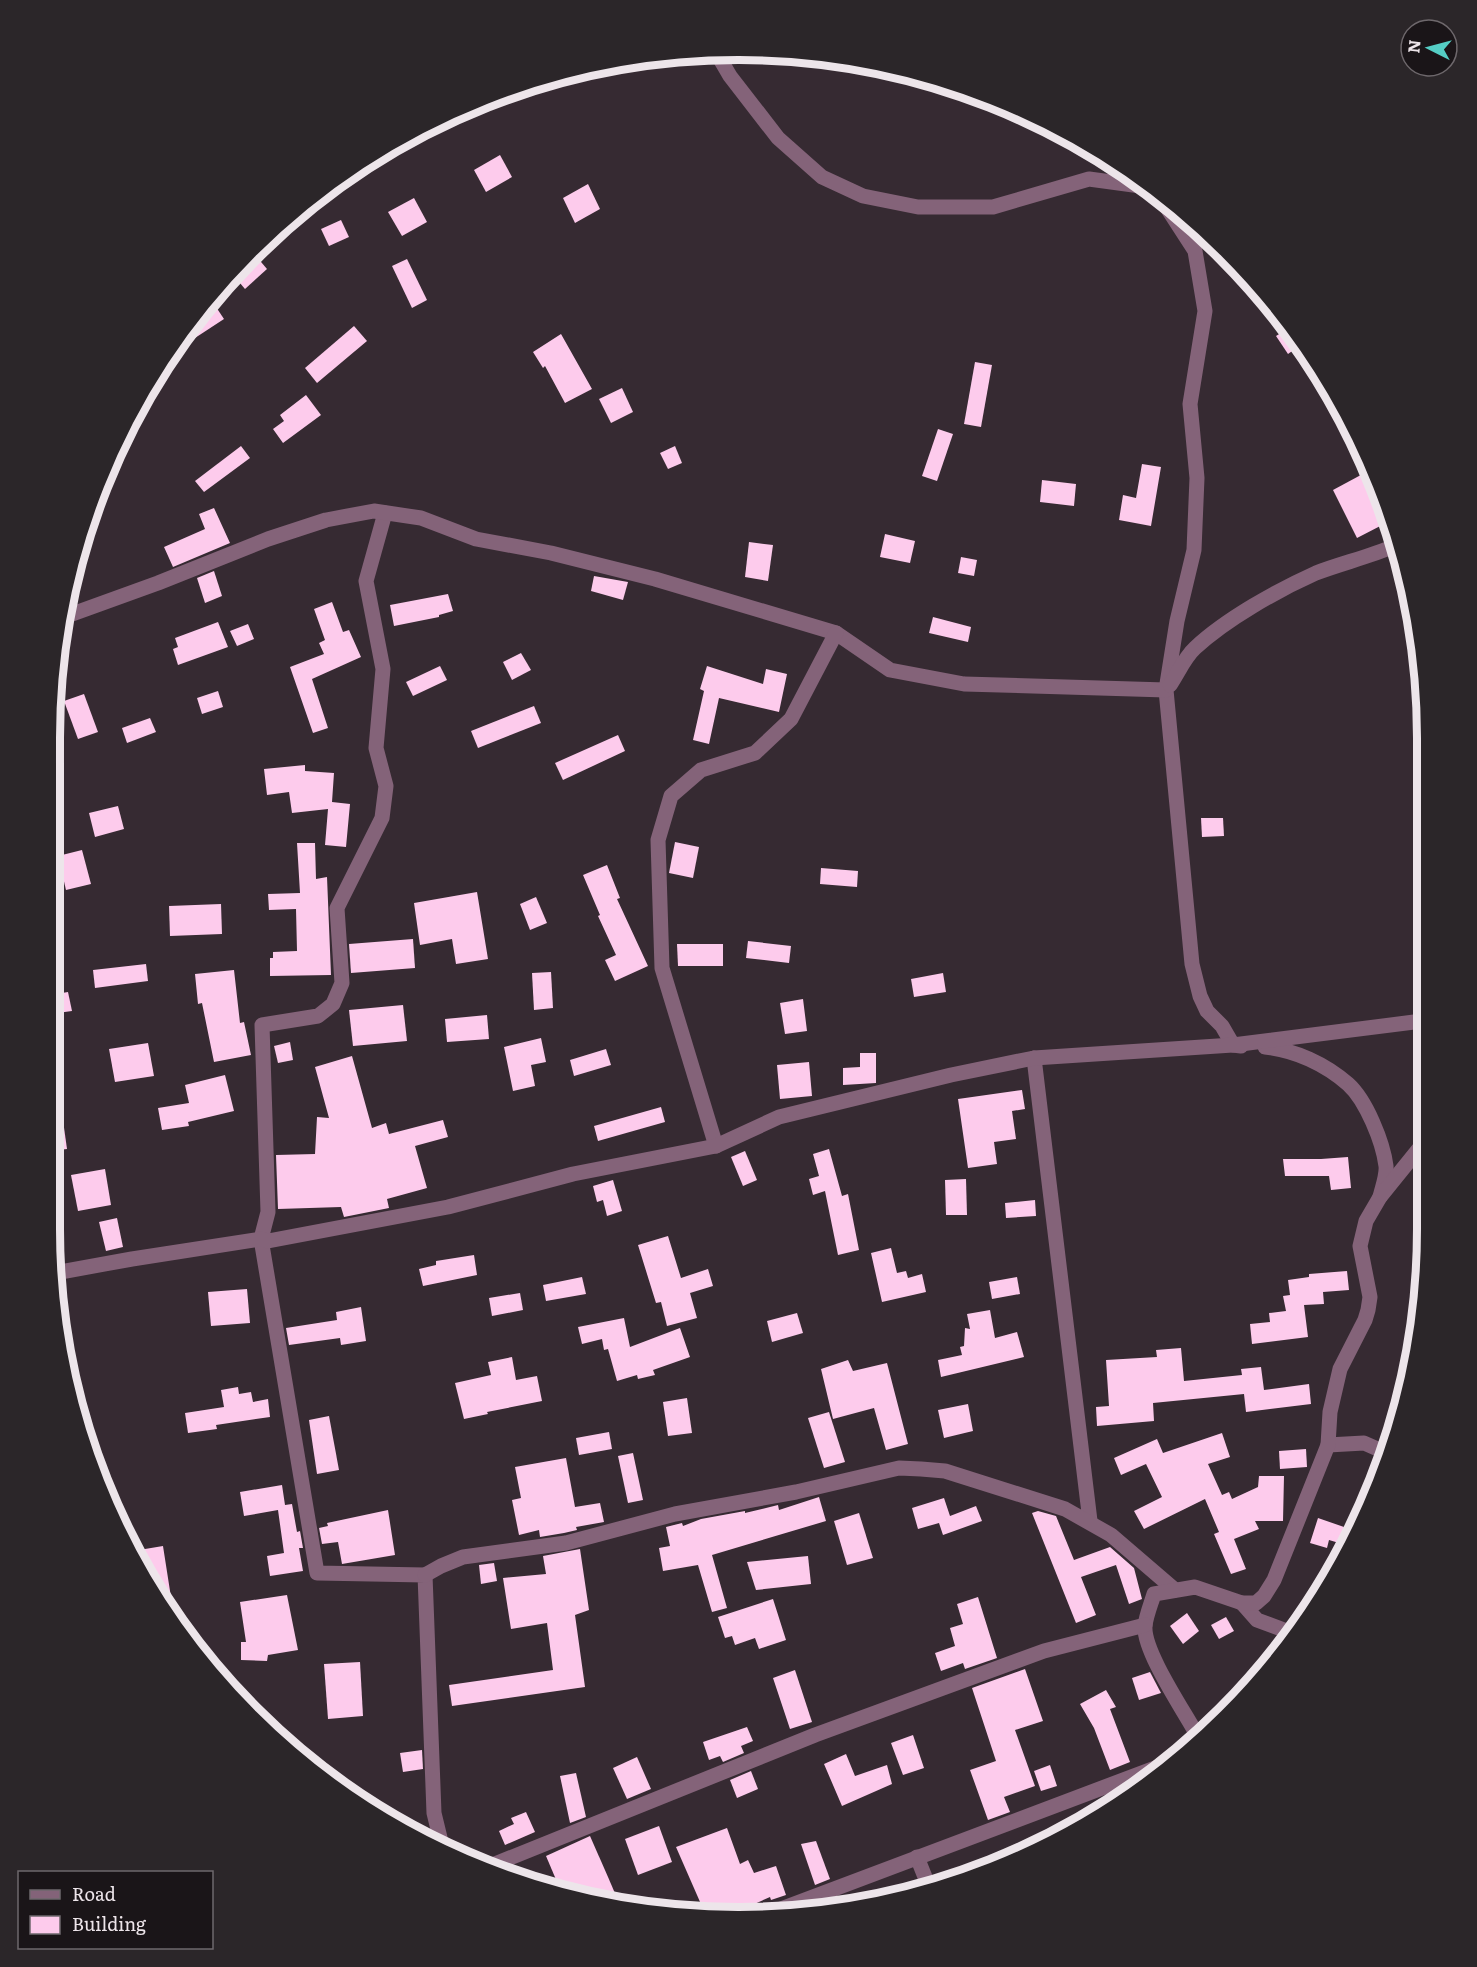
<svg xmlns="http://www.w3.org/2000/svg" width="1477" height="1967" viewBox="0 0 1477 1967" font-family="Literata,serif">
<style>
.building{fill:#fdcbec}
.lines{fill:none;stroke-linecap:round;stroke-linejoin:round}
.minor{stroke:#846379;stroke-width:15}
.rim{fill:none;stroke:#ede5ea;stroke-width:8}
</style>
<rect width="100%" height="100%" fill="#362a32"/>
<g class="building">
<path d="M500,155L512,177L486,192L474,170Z"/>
<path d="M588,184L600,209L575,223L563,198Z"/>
<path d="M414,198L427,222L402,236L388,212Z"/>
<path d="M341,220L349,237L329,246L321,229Z"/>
<path d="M256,256L267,269L245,289L234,276Z"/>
<path d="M407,259L427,300L412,308L392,266Z"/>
<path d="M210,298L224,319L169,355L192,319Z"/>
<path d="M354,326L367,341L317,383L305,368Z"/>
<path d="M1289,328L1302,344L1288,354L1276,336Z"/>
<path d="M561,334L592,389L565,403L545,366L543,368L533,352Z"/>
<path d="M975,362L992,365L981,427L964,424Z"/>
<path d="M622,388L633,412L611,423L599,399Z"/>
<path d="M306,395L321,415L283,443L273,429L284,421L280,415Z"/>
<path d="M938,429L953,434L937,481L922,476Z"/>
<path d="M241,446L250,458L204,492L195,481Z"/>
<path d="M675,446L682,463L668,469L660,453Z"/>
<path d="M1142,464L1161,467L1151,526L1119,520L1123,495L1136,498Z"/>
<path d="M1372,469L1388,522L1357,538L1333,490Z"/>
<path d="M1042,480L1076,484L1074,506L1040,502Z"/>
<path d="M214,508L230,543L173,567L164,547L205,529L199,514Z"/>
<path d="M885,534L915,541L910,563L880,557Z"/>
<path d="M749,542L773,545L768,581L745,577Z"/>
<path d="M961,557L977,560L974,576L958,573Z"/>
<path d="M214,571L222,596L205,603L197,578Z"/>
<path d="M594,576L628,582L623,600L591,591Z"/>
<path d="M448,594L453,611L439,615V617L394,626L390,605Z"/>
<path d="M332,602L343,632L349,630L361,657L312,679L328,728L313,733L290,667L324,654L319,643L325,640L314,609Z"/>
<path d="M933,617L971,627L968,642L929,633Z"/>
<path d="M218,622L228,647L178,665L173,649L178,647L175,638Z"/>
<path d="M248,624L254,639L237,646L230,631Z"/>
<path d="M521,653L531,670L512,680L503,662Z"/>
<path d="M440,666L447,680L413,696L406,682Z"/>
<path d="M707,666L763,684L766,669L787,674L779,712L719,698L709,744L693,740L704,691L700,689Z"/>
<path d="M218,691L223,707L202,714L197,698Z"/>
<path d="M84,694L98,732L78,739L64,701Z"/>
<path d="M534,706L541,723L478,748L471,731Z"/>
<path d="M150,718L156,732L127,743L122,728Z"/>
<path d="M618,735L625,751L563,780L555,763Z"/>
<path d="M305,765V771L334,773L332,802L350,804L346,847L325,845L328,809L292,813L289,792L267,795L264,769Z"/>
<path d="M118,806L124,829L95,837L89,813Z"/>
<path d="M1201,818H1223L1224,836L1202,837Z"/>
<path d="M675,842L699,847L693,878L669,873Z"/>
<path d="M297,843H315L316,879L327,877L331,975L270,976V958H273V952L297,951L296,909L269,910L268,894L300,893Z"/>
<path d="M82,850L91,884L66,890L58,856Z"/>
<path d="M607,865L620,898L617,899L648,966L615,981L605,960L616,955L598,916L600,915L583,875Z"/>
<path d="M821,868L858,871L857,887L820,884Z"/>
<path d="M477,892L488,959L456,964L452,939L420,945L414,903Z"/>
<path d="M536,897L547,923L530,930L520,904Z"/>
<path d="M221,904L222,934L170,936L169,906Z"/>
<path d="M413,939L415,968L351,973L349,944Z"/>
<path d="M748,941L791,946L789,963L746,958Z"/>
<path d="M677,944H723V966H678Z"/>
<path d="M146,964L148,981L95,988L93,970Z"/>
<path d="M234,970L240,1023L244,1022L251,1055L214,1062L202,1003L198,1004L195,974Z"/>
<path d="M551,972L553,1008L534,1010L532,973Z"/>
<path d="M943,973L946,992L914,997L911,979Z"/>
<path d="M68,992L72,1011L50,1014V995Z"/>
<path d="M803,999L807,1031L785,1034L780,1003Z"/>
<path d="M403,1005L407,1041L353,1046L349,1010Z"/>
<path d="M487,1015L489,1039L447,1042L445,1019Z"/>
<path d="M541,1038L546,1062L531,1065L535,1086L513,1091L504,1047Z"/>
<path d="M290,1042L293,1060L278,1063L274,1046Z"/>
<path d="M148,1043L154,1076L115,1082L109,1049Z"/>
<path d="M606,1049L611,1065L574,1076L570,1060Z"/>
<path d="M860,1053H876V1083L843,1085V1068L860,1067Z"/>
<path d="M352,1056L372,1128L386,1123L389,1134L443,1120L448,1137L415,1146L427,1188L387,1199L389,1208L344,1217L341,1207L278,1209L276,1155L315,1154L317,1117L329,1118L315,1067Z"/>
<path d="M809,1062L812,1096L780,1099L777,1065Z"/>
<path d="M225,1075L234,1111L188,1122L189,1126L162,1130L158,1108L189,1103L185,1085Z"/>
<path d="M1022,1090L1025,1109L1012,1111L1016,1139L994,1142L997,1164L968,1168L958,1099Z"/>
<path d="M60,1099L67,1149L50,1151V1100Z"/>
<path d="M661,1107L665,1122L598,1141L594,1126Z"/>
<path d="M829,1149L842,1196L848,1194L859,1250L838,1255L825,1191L813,1195L809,1179L819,1176L813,1154Z"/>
<path d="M745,1151L757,1180L743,1186L731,1157Z"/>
<path d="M1348,1157L1351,1188L1331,1190L1329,1176H1285L1283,1159H1321Z"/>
<path d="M105,1169L111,1205L78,1211L71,1175Z"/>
<path d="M966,1179L967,1215H946L945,1180Z"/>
<path d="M613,1180L622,1211L607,1216L603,1200L597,1202L593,1186Z"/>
<path d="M1035,1200L1036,1216L1006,1218L1005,1203Z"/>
<path d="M117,1218L123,1247L106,1251L99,1222Z"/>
<path d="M668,1236L681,1278L708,1269L713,1286L690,1293L697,1318L667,1326L661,1302L656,1303L638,1245Z"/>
<path d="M891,1248L897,1273L906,1271L908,1278L922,1274L926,1292L882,1302L871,1253Z"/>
<path d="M474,1255L477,1275L423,1286L419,1269L436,1265V1261Z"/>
<path d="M1347,1271L1349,1290L1323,1292L1324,1304L1304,1305L1308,1337L1252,1344L1250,1324L1270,1322L1269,1313L1286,1311L1283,1296L1290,1295L1288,1280L1309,1277V1274Z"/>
<path d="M582,1277L586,1294L546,1301L543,1285Z"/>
<path d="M1017,1277L1020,1294L992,1299L989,1282Z"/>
<path d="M247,1289L250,1323L211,1326L208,1292Z"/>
<path d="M520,1293L523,1310L492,1316L489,1298Z"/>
<path d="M361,1307L366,1341L341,1345L340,1338L289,1345L286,1328L337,1320L336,1312Z"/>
<path d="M990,1310L995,1338L1017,1332L1024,1357L941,1377L938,1360L962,1355L960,1347L964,1346L965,1328L970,1329L967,1314Z"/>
<path d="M797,1313L803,1333L772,1342L767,1321Z"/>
<path d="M624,1318L630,1347L680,1328L690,1357L653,1370L655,1375L638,1379L637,1375L617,1381L608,1349L604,1350L602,1339L582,1344L578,1327Z"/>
<path d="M1181,1348L1184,1381L1242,1375L1241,1369L1261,1367L1264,1390L1309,1384L1311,1404L1246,1412L1244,1394L1153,1403L1154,1421L1097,1426L1096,1407L1109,1406L1106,1360L1157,1357L1156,1350Z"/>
<path d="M512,1357L516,1380L537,1376L542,1401L487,1412L488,1414L464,1419L455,1383L491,1375L488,1362Z"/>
<path d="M848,1360L853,1371L887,1363L908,1444L886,1450L874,1408L833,1419L821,1369Z"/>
<path d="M238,1387L239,1394L251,1392L253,1402L268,1399L270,1417L216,1425L217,1429L188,1433L185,1413L224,1407L221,1390Z"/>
<path d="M687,1398L692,1433L668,1436L663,1402Z"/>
<path d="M968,1404L973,1431L944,1438L938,1410Z"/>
<path d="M829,1412L845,1462L824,1468L808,1418Z"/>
<path d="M329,1416L339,1470L317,1474L309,1420Z"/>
<path d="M609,1432L612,1449L579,1455L576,1438Z"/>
<path d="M1222,1433L1230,1457L1208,1464L1222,1495L1229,1492L1232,1499L1258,1487L1259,1476H1284L1283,1521H1255L1259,1529L1234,1539L1246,1569L1231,1574L1214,1534L1219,1532L1205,1499L1144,1529L1134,1511L1162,1497L1146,1464L1121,1475L1114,1458L1157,1439L1163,1453Z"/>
<path d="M1306,1449L1307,1467L1280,1469L1279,1451Z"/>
<path d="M633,1453L643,1500L628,1503L618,1456Z"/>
<path d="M566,1458L575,1507L600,1503L604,1522L576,1527L577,1530L564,1533L540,1537L539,1530L519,1535L512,1500L521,1498L515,1467Z"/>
<path d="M282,1485L285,1505L292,1504L297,1532L300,1531L303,1548H299L303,1571L270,1576L267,1556L284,1553L278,1510L244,1516L240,1492Z"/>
<path d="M819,1497L826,1521L712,1555L727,1608L712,1612L698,1565L663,1571L659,1548L670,1546L666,1527L682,1523L683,1526L701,1519L745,1511V1513L778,1505L779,1510Z"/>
<path d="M944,1498L950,1516L976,1506L982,1521L943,1535L939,1523L918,1529L912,1508Z"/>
<path d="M388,1510L395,1555L342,1564L338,1542L322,1544L319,1528L328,1526L327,1523Z"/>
<path d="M1038,1511L1056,1516L1074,1560L1110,1547L1134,1568L1142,1599L1129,1604L1116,1565L1081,1577L1096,1615L1076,1623L1032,1513Z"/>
<path d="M859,1513L873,1558L847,1565L834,1521Z"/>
<path d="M1318,1518L1344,1527L1339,1543L1329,1540L1327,1548L1310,1543Z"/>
<path d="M163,1546L175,1623L142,1573L133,1551Z"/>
<path d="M580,1549L589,1610L575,1615L585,1687L452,1706L449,1685L553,1670L547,1623L511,1629L503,1578L546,1574L543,1556Z"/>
<path d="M808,1556L811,1584L756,1590L747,1562Z"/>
<path d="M494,1563L497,1581L481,1584L479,1565Z"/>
<path d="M287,1595L298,1650L268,1655L267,1661L241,1660V1642H246L240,1602Z"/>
<path d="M978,1597L997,1658L965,1669L963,1663L941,1671L935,1653L955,1646L950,1628L963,1624L957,1604Z"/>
<path d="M773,1599L786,1640L759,1649L755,1638L735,1645L732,1636L725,1638L718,1617Z"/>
<path d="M1187,1613L1199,1631L1183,1644L1170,1626Z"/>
<path d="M1226,1617L1234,1631L1219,1639L1211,1625Z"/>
<path d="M360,1662L363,1716L328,1719L324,1664Z"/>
<path d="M1025,1669L1043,1721L1015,1730L1035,1786L1004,1797L1010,1812L988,1820L970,1770L996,1761L972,1688Z"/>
<path d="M795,1670L812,1722L790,1729L773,1678Z"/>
<path d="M1150,1672L1161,1693L1139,1700L1132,1678Z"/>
<path d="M1106,1690L1116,1707L1110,1709L1130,1762L1110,1770L1094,1728L1080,1704Z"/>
<path d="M747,1727L753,1741L741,1746L744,1753L723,1762L720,1756L709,1760L703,1742Z"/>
<path d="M913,1735L924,1768L903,1775L891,1743Z"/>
<path d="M422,1750L423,1769L403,1772L400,1753Z"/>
<path d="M846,1754L855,1776L887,1765L892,1784L842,1806L824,1764Z"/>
<path d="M637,1757L651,1789L627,1799L613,1768Z"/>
<path d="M1050,1765L1057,1786L1041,1791L1034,1771Z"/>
<path d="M751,1771L758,1789L737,1798L730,1780Z"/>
<path d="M576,1773L586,1817L570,1823L560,1776Z"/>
<path d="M526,1812L535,1832L505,1845L499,1831L514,1824L511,1818Z"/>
<path d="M659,1826L672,1862L638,1875L625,1839Z"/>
<path d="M727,1828L740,1864L748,1860L754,1873L776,1866L786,1895L771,1900L770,1897L734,1913L704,1911L676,1847Z"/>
<path d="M590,1836L608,1877L620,1905L604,1904L560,1889L546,1856Z"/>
<path d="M816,1841L830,1879L815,1885L801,1844Z"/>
</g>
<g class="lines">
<g class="minor">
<path d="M716,52L730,76L778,138L822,177L863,196L918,207H993L1089,179L1148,187"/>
<path d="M1160,197L1195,251L1205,311L1190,404L1197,478L1194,550L1177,621L1166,690L1192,964L1200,996L1207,1011L1222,1026L1233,1045L1241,1046"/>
<path d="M385,513L366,581L383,669L376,748L386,786L382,818L337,908L342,983L333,1004L318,1016L262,1025L268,1212L261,1239L317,1573L425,1575L434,1813L443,1850"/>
<path d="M64,617L158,583L268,539L326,520L374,511L421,518L476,539L551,553L655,579L836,633L890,670L964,684L1166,690"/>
<path d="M1170,685C1178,673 1185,657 1195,648C1226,619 1278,590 1316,573C1342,563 1369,557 1394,546"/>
<path d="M1265,1047C1295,1050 1325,1064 1348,1084C1366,1100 1383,1142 1386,1166C1387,1175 1382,1188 1380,1197"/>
<path d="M1034,1058L1090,1521"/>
<path d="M716,1146L662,968L658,840L671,796L701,770L755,753L791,719L836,633"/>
<path d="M55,1273L132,1259L261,1239L268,1241L448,1207L573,1174L716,1146L779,1117L951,1075L1034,1058L1233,1045L1422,1021"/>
<path d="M1328,1445L1364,1443L1389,1454"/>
<path d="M425,1575L441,1566L463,1557L566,1543L675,1514L796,1492L899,1468L921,1469L945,1471L1065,1509L1111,1535L1175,1590"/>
<path d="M1242,1603L1257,1620L1292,1633"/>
<path d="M1197,1735C1184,1711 1143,1651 1145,1626C1146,1616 1151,1604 1154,1594L1195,1587L1242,1603H1256L1264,1596L1274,1580L1328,1445L1330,1412L1340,1369L1365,1320L1368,1310L1370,1297L1360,1246L1366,1221L1380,1197L1422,1145"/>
<path d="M917,1857L929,1887"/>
<path d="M490,1866L815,1735L1044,1651L1145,1625"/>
<path d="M765,1915L1163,1765"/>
</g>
</g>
<path d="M0 0H1477V1967H0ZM738 60H739A678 678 0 0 1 1417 738V1229A678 678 0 0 1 739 1907H738A678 678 0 0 1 60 1229V738A678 678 0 0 1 738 60Z" fill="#2b2629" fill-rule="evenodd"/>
<path class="rim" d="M738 60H739A678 678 0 0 1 1417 738V1229A678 678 0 0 1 739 1907H738A678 678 0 0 1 60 1229V738A678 678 0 0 1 738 60Z"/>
<rect x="18" y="1871" width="195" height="78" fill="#1a1518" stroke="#6e686c" stroke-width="1.5"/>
<rect x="30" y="1890" width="30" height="9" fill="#846379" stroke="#6e686c" stroke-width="1.5"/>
<text x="72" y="1901" font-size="18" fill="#ede5ea">Road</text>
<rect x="30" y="1916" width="30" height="18" fill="#fdcbec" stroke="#6e686c" stroke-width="1.5"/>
<text x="72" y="1931" font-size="18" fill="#ede5ea">Building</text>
<g transform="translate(1429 48) rotate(276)"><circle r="28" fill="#1a1518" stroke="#6e686c" stroke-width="1.5"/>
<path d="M0-4.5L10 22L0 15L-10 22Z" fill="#55cec5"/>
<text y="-9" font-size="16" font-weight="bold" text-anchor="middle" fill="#ede5ea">N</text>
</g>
</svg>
